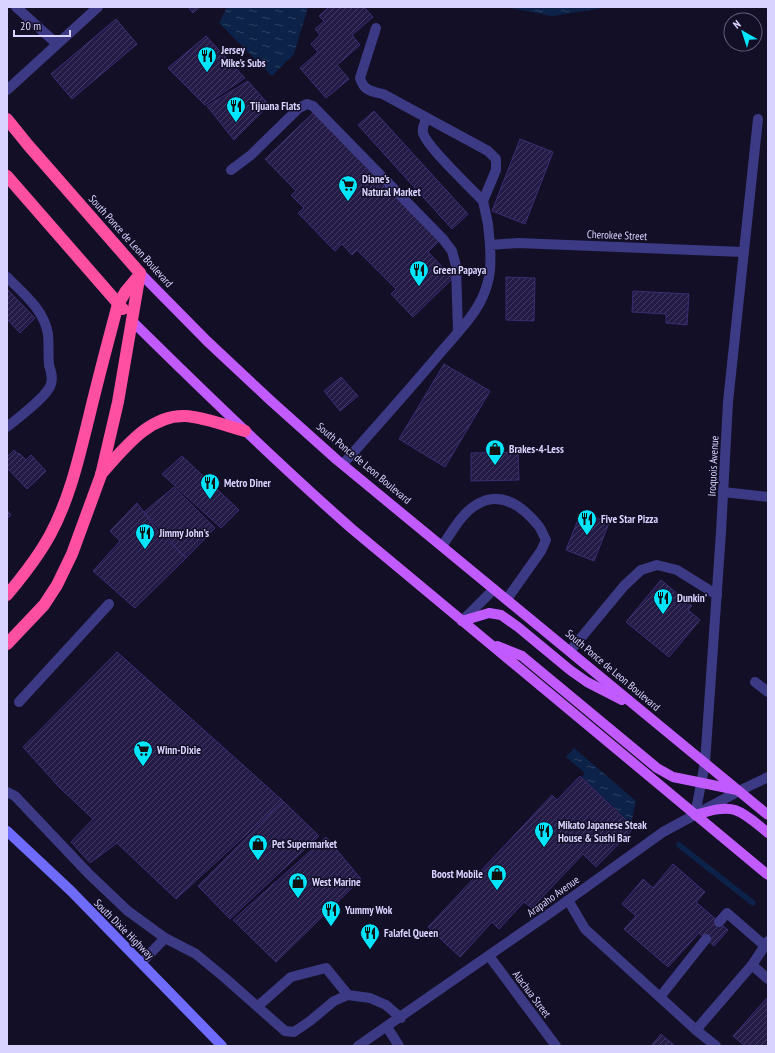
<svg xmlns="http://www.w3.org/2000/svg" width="775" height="1053" viewBox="0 0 775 1053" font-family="'PT Sans Narrow',sans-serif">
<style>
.water{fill:url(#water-ripples)}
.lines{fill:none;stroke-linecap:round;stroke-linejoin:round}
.stream{stroke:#0c2248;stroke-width:5.5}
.building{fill:url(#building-hatch);stroke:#3b2d73}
.lane{stroke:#3d3a85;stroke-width:10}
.street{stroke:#3d3a85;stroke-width:10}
.secondary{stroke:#6f6bff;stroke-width:10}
.primary{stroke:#c25bff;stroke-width:10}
.highway{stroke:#ff4fa3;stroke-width:12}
.labels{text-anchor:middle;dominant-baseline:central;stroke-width:3;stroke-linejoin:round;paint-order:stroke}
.poi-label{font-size:11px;font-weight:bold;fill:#d9d4ff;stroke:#130f26;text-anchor:start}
.street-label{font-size:11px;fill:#d9d4ff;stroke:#130f26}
</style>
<defs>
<pattern id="water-ripples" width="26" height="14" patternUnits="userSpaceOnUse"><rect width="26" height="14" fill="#0c2248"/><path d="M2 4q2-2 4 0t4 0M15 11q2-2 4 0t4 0" fill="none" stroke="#2f4163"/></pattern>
<pattern id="building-hatch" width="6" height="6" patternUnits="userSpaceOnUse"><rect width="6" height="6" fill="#241b47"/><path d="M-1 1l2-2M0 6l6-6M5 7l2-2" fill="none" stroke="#433b63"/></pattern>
</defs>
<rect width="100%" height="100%" fill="#130f26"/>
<g class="water">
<path d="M227,7H308L294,54L272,76L219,23Z"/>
<path d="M505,7H610L552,16Z"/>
<path d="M574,748L636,801L631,824L582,777L585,773L566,757Z"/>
</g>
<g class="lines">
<path class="stream" d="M679,845L753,903"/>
</g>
<g class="building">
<path d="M188,7H200L193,13Z"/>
<path d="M329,7H364L373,17L352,35L360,45L337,65L349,79L326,98L300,68L318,52L311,44L320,35L315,29L324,21L319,16Z"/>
<path d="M116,19L137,44L72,99L51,74Z"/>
<path d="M206,36L245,78L205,105L168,68Z"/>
<path d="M248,81L269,105L234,140L207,106Z"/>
<path d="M374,111L468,214L452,229L358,125Z"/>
<path d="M314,112L439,241L428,252L453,278L413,317L391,294L396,289L357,250L352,255L342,244L335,251L298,213L304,208L291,195L296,191L265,159Z"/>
<path d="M520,139L553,152L525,224L492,211Z"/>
<path d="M506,277L535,278L534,321L506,320Z"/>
<path d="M7,289L35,318L20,333L7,319Z"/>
<path d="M633,291L689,294L687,325L666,323V314L632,312Z"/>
<path d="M444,364L490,391L445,467L399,439Z"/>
<path d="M341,377L358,396L340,411L324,391Z"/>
<path d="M14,450L18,454L19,453L26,460L31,455L46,471L27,489L7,468V457Z"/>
<path d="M518,452L519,480L471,481V453Z"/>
<path d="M182,456L239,510L221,528L162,474Z"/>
<path d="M174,487L215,528L186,558L144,512Z"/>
<path d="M137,503L158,531L186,558L135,608L93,571L120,541L110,531Z"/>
<path d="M7,510L11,515L7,519Z"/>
<path d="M581,512L609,523L594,561L566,550Z"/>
<path d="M661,580L692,606L688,610L700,620L669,657L626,622Z"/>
<path d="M117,652L283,801L176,899L117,843L90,863L71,842L93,819L59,787L23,747Z"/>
<path d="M580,776L634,828L596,867L583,854L532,908L524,902L499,929L492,922L460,957L428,927L552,795L557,800Z"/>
<path d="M283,801L319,836L230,919L198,886Z"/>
<path d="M326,837L361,879L276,962L233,920Z"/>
<path d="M673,864L705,892L696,902L728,930L714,946L699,933L668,967L624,929L636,916L622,904L643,879L653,888Z"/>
<path d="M767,998L768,1046H745L733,1036Z"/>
<path d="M661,1034L675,1046H651Z"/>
</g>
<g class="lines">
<g class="lane">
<path d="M16,7L57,44"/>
<path d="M376,28L360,78C364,91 371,91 383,94L488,151L496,159V170L483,201L488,224L490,245"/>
<path d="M7,90L98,7"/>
<path d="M427,118C424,123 422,127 423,133C427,147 471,188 483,201"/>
<path d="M231,170L251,155L299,108L307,104L313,106L443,239L452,251L456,266L458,332"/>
<path d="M7,277C24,294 44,310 48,334C49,344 48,355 49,365"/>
<path d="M723,492L768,497"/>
<path d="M442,546C452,532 461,514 476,505C500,490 521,505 537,524C541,528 543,535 546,540L541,551L507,599"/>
<path d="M570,651L624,586L641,570L657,565L677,570L717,595"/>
<path d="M755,682L768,692"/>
<path d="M19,702L109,604"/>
<path d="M7,792L15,796L88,873L128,911L165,938L196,954L225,978L285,1031L294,1032L310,1021L334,1001L348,995L370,998L386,1005L401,1018"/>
<path d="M568,900L585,929L696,1030L752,965L768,941"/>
<path d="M719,922L727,913L765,946"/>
<path d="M141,963L165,938"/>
<path d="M752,965L768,979"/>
<path d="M660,997L706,939"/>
<path d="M258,1006L291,977L326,968L348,995"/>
<path d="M387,1027L399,1046"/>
<path d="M696,1030L716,1046"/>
</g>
<g class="street">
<path d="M7,427C18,418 48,396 51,384C53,377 51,371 49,365"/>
<path d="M343,464C376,427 409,390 441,352C456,334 474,317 483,296C491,278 491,264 490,245L518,243L743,252"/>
<path d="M462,621L494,589"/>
<path d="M695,815L705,763L721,532L728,402L758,119"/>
<path d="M489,956L556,1046"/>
<path d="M358,1046L553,911L663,832L739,791L768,777"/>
</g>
<path class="secondary" d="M7,831L71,891L222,1046"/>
<g class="primary">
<path d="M140,273L207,341L270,400L337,460L768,815"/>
<path d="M132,321C204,392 276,462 352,529L768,875"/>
<path d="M462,621L489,613L501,615L518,627L570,670L587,682L622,700"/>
<path d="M497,646L522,656L657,768L673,777L737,790"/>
<path d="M695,815C706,812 723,806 735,810C747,814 758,825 768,833"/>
</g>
<g class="highway">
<path d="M7,119L28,145L140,273"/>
<path d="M7,176L123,309"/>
<path d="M101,474C123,450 148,415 185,416C204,417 227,426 245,431"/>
<path d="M7,595C23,576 38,557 50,535C70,498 79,457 89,417C98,379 108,342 118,304L126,291L140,274"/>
<path d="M7,644L44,605L57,585L72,554L101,475L118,402L140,273"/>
</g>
</g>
<defs>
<symbol id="restaurant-pin" viewBox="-11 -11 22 30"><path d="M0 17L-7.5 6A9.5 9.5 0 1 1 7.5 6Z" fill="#00e5ff" stroke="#130f26"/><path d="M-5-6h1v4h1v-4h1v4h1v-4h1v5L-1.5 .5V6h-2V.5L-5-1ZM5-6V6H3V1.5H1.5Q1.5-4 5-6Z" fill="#111"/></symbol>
<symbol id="supermarket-pin" viewBox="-11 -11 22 30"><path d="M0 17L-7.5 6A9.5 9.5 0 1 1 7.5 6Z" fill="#00e5ff" stroke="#130f26"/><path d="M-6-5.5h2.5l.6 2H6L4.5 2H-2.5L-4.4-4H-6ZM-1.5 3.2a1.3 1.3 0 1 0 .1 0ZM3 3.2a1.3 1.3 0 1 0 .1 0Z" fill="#111"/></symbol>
<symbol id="shop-pin" viewBox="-11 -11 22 30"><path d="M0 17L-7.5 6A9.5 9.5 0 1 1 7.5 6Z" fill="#00e5ff" stroke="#130f26"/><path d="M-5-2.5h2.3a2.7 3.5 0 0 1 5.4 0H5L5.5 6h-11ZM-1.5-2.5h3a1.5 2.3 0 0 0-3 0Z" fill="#111"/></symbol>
</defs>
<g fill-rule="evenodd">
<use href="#restaurant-pin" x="196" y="45" width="22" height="30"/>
<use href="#restaurant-pin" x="225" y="95" width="22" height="30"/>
<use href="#supermarket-pin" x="337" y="174" width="22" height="30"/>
<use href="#restaurant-pin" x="408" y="259" width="22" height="30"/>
<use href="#shop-pin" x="484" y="438" width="22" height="30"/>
<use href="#restaurant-pin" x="199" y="472" width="22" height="30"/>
<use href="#restaurant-pin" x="576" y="508" width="22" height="30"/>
<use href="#restaurant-pin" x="134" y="522" width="22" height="30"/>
<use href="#restaurant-pin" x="652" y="587" width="22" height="30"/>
<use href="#supermarket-pin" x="132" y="739" width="22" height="30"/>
<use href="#restaurant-pin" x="533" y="820" width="22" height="30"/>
<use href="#shop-pin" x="247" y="833" width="22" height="30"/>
<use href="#shop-pin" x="486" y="863" width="22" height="30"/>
<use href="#shop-pin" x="287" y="871" width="22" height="30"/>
<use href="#restaurant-pin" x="320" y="899" width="22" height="30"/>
<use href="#restaurant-pin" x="359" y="922" width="22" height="30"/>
</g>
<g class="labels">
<g class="poi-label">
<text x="221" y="50">Jersey<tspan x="221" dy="13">Mike's Subs</tspan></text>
<text x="250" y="106">Tijuana Flats</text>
<text x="362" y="179">Diane's<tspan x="362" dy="13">Natural Market</tspan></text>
<text x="433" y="270">Green Papaya</text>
<text x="509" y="449">Brakes-4-Less</text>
<text x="224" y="483">Metro Diner</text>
<text x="601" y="519">Five Star Pizza</text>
<text x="159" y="533">Jimmy John's</text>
<text x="677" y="598">Dunkin'</text>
<text x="157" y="750">Winn-Dixie</text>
<text x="558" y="825">Mikato Japanese Steak<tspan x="558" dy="13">House &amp; Sushi Bar</tspan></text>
<text x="272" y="844">Pet Supermarket</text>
<text x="483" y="874" text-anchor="end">Boost Mobile</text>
<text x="312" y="882">West Marine</text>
<text x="345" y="910">Yummy Wok</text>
<text x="384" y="933">Falafel Queen</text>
</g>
<g class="street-label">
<text transform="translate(617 235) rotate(2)">Cherokee Street</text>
<text transform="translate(131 241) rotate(48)">South Ponce de Leon Boulevard</text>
<text transform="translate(364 463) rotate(40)">South Ponce de Leon Boulevard</text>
<text transform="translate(713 466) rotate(-87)">Iroquois Avenue</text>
<text transform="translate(613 670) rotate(40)">South Ponce de Leon Boulevard</text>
<text transform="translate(553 896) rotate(-36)">Arapaho Avenue</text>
<text transform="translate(124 929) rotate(45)">South Dixie Highway</text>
<text transform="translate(532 994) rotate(53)">Alachua Street</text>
</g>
</g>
<rect width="775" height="1053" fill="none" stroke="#d9d4ff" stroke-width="16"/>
<g transform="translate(743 32) rotate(321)"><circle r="19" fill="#130f26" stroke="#625e7d"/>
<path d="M0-3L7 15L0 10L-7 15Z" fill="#00e5ff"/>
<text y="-6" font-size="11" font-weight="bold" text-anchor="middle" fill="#d9d4ff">N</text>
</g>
<path d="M14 30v6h56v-6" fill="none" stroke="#d9d4ff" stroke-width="2"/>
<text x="20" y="30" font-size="12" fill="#d9d4ff" stroke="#130f26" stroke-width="3" paint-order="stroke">20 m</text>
</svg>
